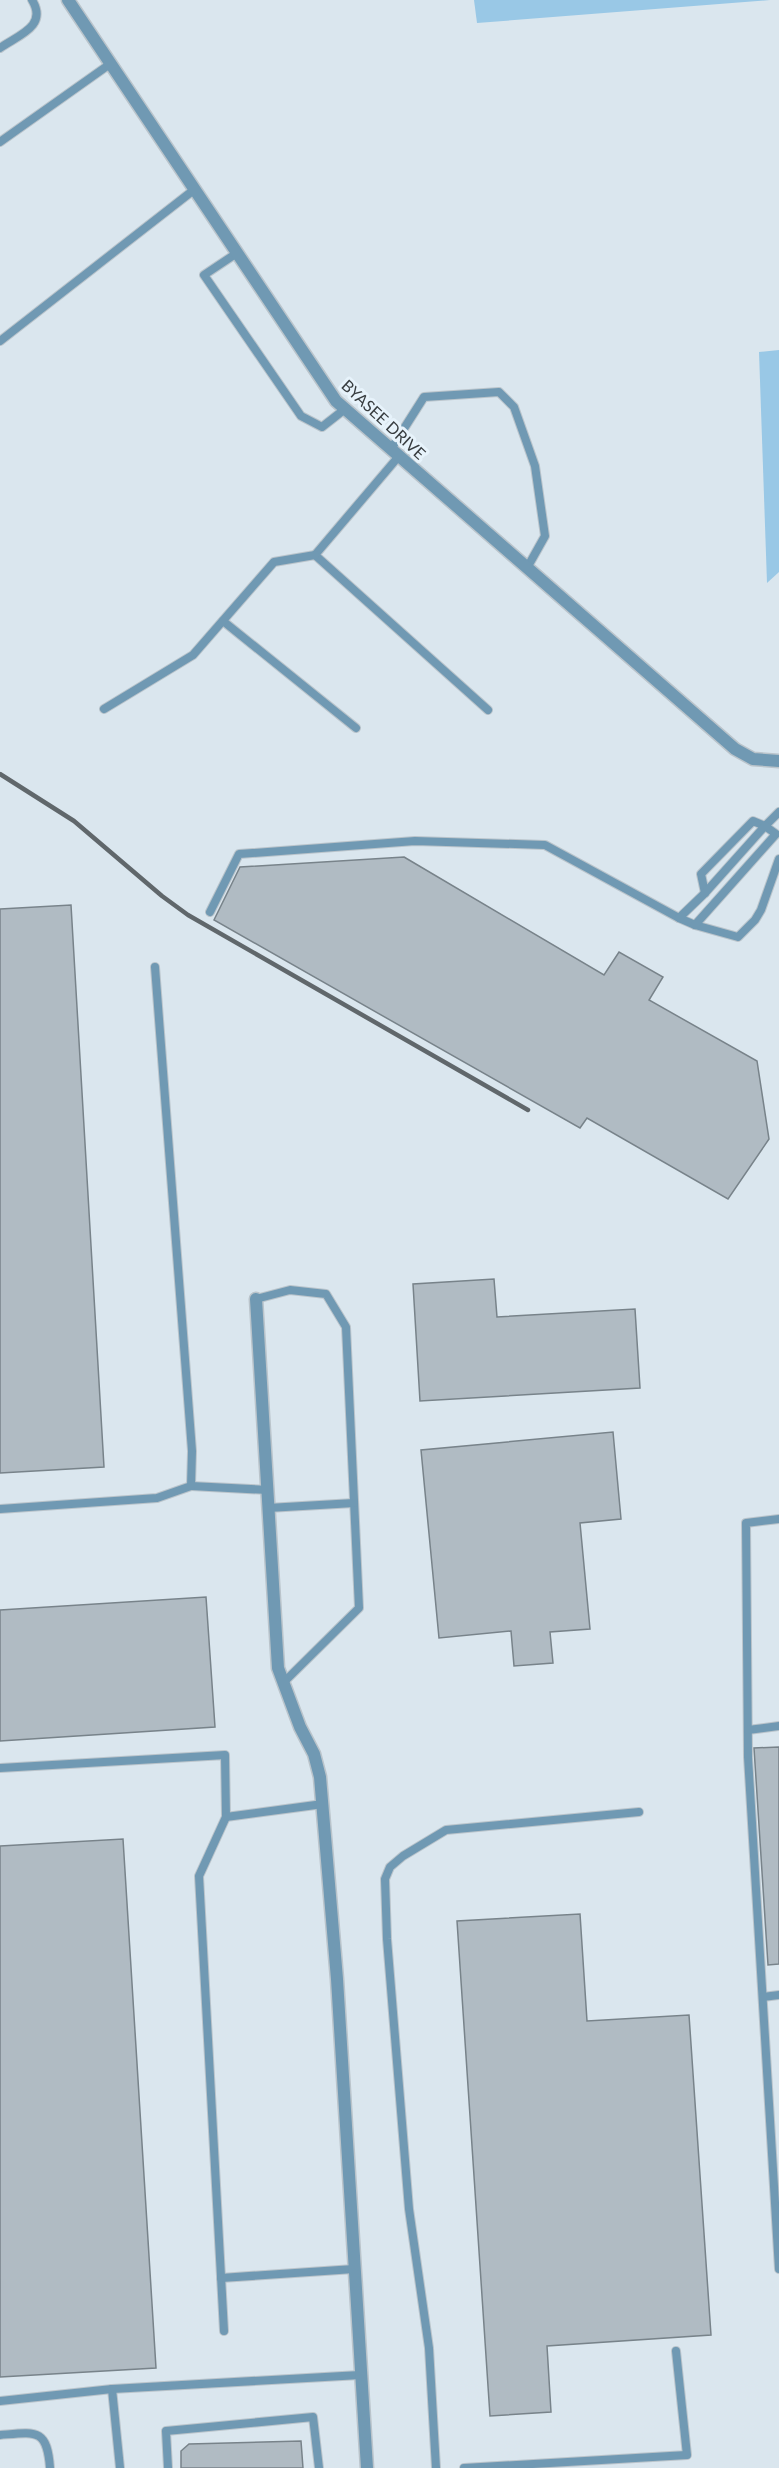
<svg xmlns="http://www.w3.org/2000/svg" width="779" height="2468" viewBox="0 0 779 2468" font-family="Lato,sans-serif">
<style>
.green{fill:#99c8e6}
.building{fill:#b0bbc3;stroke:#78838a;stroke-width:1.5}
.lines{fill:none;stroke-linecap:round;stroke-linejoin:round}
.service-casing{stroke:#bac4cb;stroke-width:10}
.minor-casing{stroke:#bac4cb;stroke-width:15}
.service{stroke:#7099b3;stroke-width:8}
.minor{stroke:#7099b3;stroke-width:12}
.rail{stroke:#60676b;stroke-width:4.5}
.labels{text-anchor:middle;dominant-baseline:central;stroke-width:6;stroke-linejoin:round;paint-order:stroke}
.street-label{font-size:16px;fill:#383d40;stroke:#e7f3fb}
</style>
<rect width="100%" height="100%" fill="#dae6ee"/>
<g class="green">
<path d="M474,0H770L477,23Z"/>
<path d="M779,350V572L767,583L759,352Z"/>
</g>
<g class="building">
<path d="M404,857L604,975L619,952L663,977L649,1000L757,1061L769,1139L728,1199L587,1118L580,1128L214,920L240,867Z"/>
<path d="M71,905L104,1467L0,1473V909Z"/>
<path d="M494,1279L497,1317L635,1309L640,1388L420,1401L413,1284Z"/>
<path d="M613,1432L621,1519L580,1523L590,1629L550,1632L553,1663L514,1666L511,1631L439,1638L421,1450Z"/>
<path d="M206,1597L215,1727L0,1741V1610Z"/>
<path d="M779,1747V1964L768,1965L754,1748Z"/>
<path d="M123,1839L156,2368L0,2377V1846Z"/>
<path d="M580,1914L587,2021L689,2015L711,2335L547,2346L551,2412L490,2416L457,1921Z"/>
<path d="M301,2441L303,2468H181V2451L189,2444Z"/>
</g>
<g class="lines">
<defs>
<g id="service">
<path d="M0,48C19,35 48,26 32,0"/>
<path d="M0,142L110,64"/>
<path d="M237,253L204,275L301,416L322,427L345,409"/>
<path d="M0,341L195,189"/>
<path d="M391,449L424,397L499,392L514,407L535,466L545,536L527,568"/>
<path d="M399,456L315,555L488,710"/>
<path d="M223,621L356,728"/>
<path d="M104,709L193,655L274,562L315,555"/>
<path d="M705,893L701,874L753,821L765,826L779,812"/>
<path d="M210,912L239,854L415,841L545,845L679,918L695,925L738,937L755,920L761,910L779,859"/>
<path d="M679,918L705,893L765,826L776,834L695,925"/>
<path d="M256,1299L290,1290L326,1294L346,1327L359,1608L283,1683"/>
<path d="M191,1486L268,1490"/>
<path d="M268,1508L354,1503"/>
<path d="M0,1509L157,1498L191,1486L192,1451L155,967"/>
<path d="M779,1519L746,1523L748,1757L779,2269"/>
<path d="M748,1730L779,1726"/>
<path d="M0,1768L225,1755L226,1817L199,1876L224,2331"/>
<path d="M226,1817L323,1804"/>
<path d="M763,1997L779,1995"/>
<path d="M221,2278L354,2269"/>
<path d="M112,2389L120,2468"/>
<path d="M0,2401L112,2389L360,2375"/>
<path d="M0,2435C36,2432 47,2428 50,2468"/>
<path d="M168,2468L166,2431L313,2417L319,2468"/>
<path d="M436,2468L429,2348L409,2209L387,1939L385,1879L390,1867L403,1856L446,1830L639,1812"/>
<path d="M464,2468L687,2455L676,2351"/>
</g>
<g id="minor">
<path d="M68,0L336,401L735,749L753,759L779,761"/>
<path d="M256,1299L278,1668L300,1727L314,1754L320,1777L337,1979L367,2468"/>
</g>
</defs>
<use href="#service" class="service-casing"/>
<use href="#minor" class="minor-casing"/>
<use href="#service" class="service"/>
<use href="#minor" class="minor"/>
<path class="rail" d="M0,774L74,821L162,896L188,915L528,1110"/>
</g>
<g class="labels">
<g class="street-label">
<text transform="translate(384 419) rotate(43)">BYASEE DRIVE</text>
</g>
</g>
</svg>
